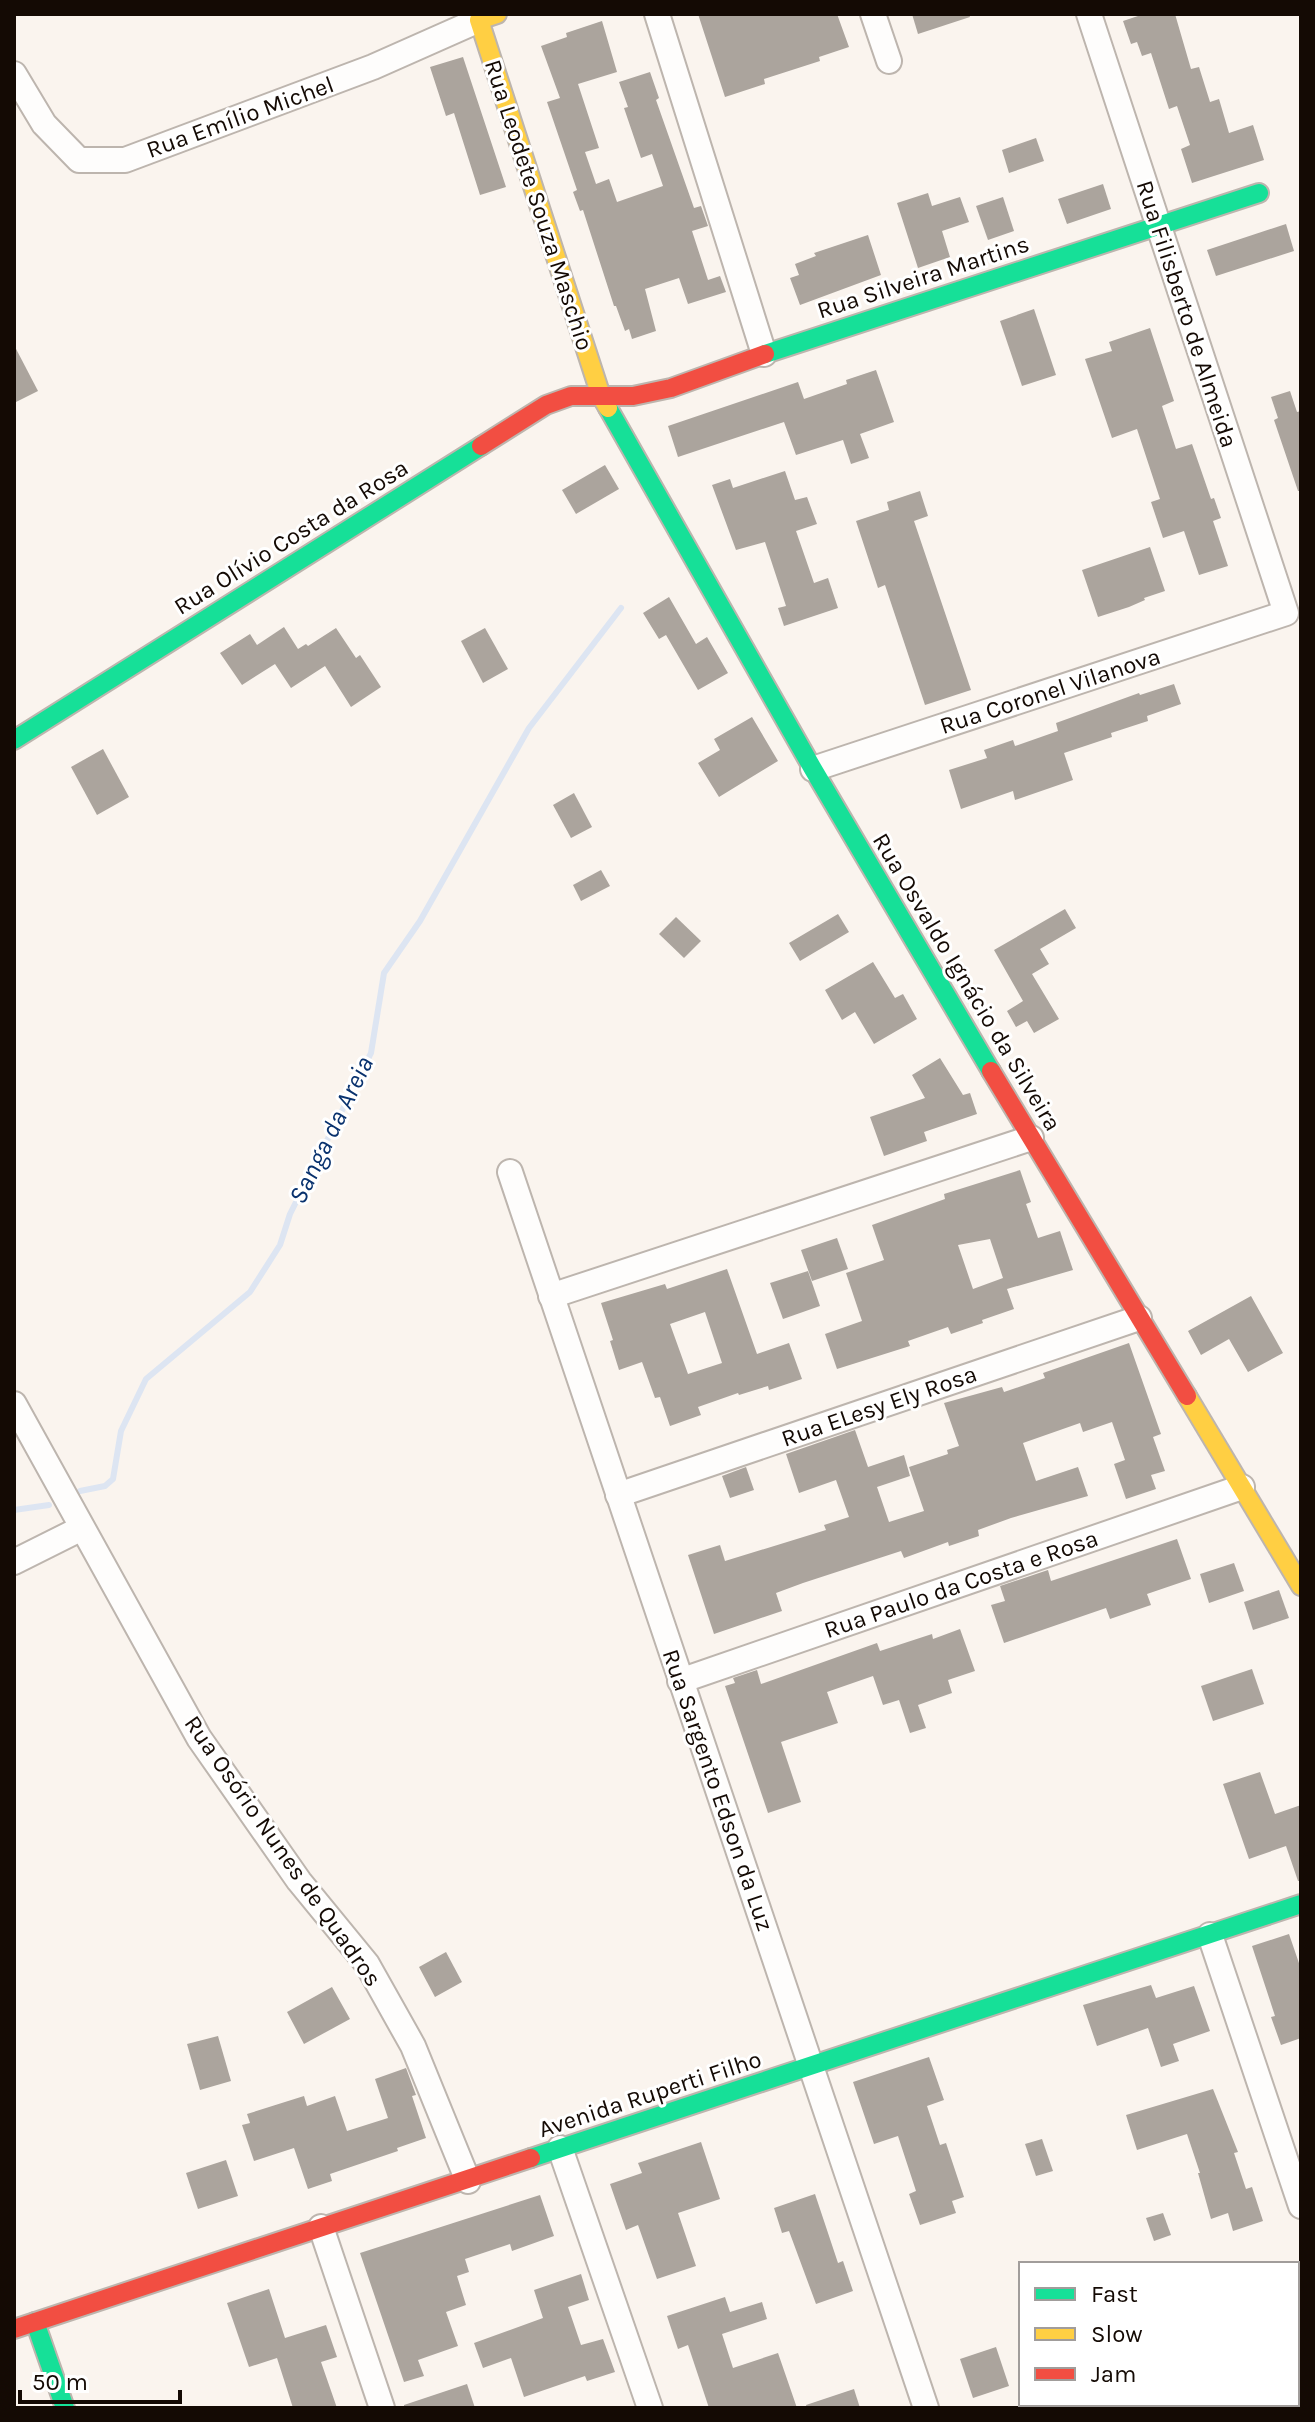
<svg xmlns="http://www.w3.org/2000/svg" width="1315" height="2422" viewBox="0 0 1315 2422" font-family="Karla,sans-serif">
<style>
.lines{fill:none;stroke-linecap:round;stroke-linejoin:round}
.stream{stroke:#dde5f2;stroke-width:6}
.building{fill:#aba49d;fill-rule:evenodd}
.street-casing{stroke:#bdb5ae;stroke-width:28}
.fast-casing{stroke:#bdb5ae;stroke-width:22}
.slow-casing{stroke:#bdb5ae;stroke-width:22}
.jam-casing{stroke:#bdb5ae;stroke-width:22}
.street{stroke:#fefdfc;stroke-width:24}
.fast{stroke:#16e098;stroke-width:18}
.slow{stroke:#ffcf43;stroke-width:18}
.jam{stroke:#f24e42;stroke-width:18}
.labels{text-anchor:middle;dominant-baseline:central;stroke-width:6;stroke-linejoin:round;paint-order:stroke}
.street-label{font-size:24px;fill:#140a04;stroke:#fff}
.water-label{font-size:26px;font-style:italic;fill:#09326e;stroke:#fff}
</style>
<rect width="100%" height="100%" fill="#faf4ee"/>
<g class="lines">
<g class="stream">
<path d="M80,1491L105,1486L113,1479L121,1431L146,1379L250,1292L280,1245L290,1214L371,1053L384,973L420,921L529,728L621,608"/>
<path d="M14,1510L49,1505"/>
</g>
</g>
<g class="building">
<path d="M698,14H837L849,47L819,57L820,61L764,79L765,84L725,97Z"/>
<path d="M912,14H969L970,17L918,34Z"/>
<path d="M1144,14H1175L1191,69L1199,67L1210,102L1219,99L1229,133L1253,125L1264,160L1192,183L1181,149L1190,145L1177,106L1169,109L1151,53L1142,56L1137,42L1131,44L1123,21Z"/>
<path d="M602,21L617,72L578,84L599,148L585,152L596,184L609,179L617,202L663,186L652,154L641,158L624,108L628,107L619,82L650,72L659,98L656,100L694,208L701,206L708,226L692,231L708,280L720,276L726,292L688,304L679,278L645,289L656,331L632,339L629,329L625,331L616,306H614L583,210L580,211L573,192L577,190L547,102L560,98L541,46L567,37L566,33Z"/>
<path d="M463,57L506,187L480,195L454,113L446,116L430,67Z"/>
<path d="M1036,138L1044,161L1009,173L1002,150Z"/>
<path d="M1103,184L1111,209L1067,224L1058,199Z"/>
<path d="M928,193L932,206L960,197L969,222L942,231L950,257L918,268L897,203Z"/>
<path d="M1003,197L1014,231L988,240L976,206Z"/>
<path d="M1286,224L1294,251L1216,276L1207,250Z"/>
<path d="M868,235L881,275L800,305L790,278L799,275L795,264L816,256L814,253Z"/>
<path d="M1034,309L1056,375L1022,386L1000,321Z"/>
<path d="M1150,328L1174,401L1162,406L1176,449L1192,444L1211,499L1214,498L1221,518L1213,521L1228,566L1199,575L1184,531L1163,538L1151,502L1160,499L1137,429L1112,438L1085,359L1112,351L1109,342Z"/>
<path d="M14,345L38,391L14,403Z"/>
<path d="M876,370L894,422L860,434L869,458L851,464L843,440L796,455L784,422L678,457L668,426L798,382L804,399L847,384L846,380Z"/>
<path d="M1290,391L1297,412L1301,411V491H1298L1274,420L1278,418L1271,397Z"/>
<path d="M605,465L619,489L576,514L562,490Z"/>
<path d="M785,471L795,500L807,497L817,524L796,531L814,583L828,578L838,608L784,626L778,608L786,606L765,542L736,550L712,485L730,479L733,488Z"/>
<path d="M920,491L928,516L914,521L971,690L925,705L885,585L878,588L856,521L889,510L887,502Z"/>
<path d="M1150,547L1165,591L1144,598L1145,600L1129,607L1098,617L1082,570Z"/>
<path d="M669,597L696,644L707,637L728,673L698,690L666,635L659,639L643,613Z"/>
<path d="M284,627L298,649L306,644L308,646L336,628L356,658L360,655L381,687L351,707L325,666L291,688L275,664L242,685L220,653L250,634L257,645Z"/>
<path d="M485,628L508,669L483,683L461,641Z"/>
<path d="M1174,684L1181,704L1147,716L1148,721L1111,733L1112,737L1064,753L1073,780L1015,800L1013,791L961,809L949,770L987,758L984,750L1013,740L1015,746L1058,731L1056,723L1139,693L1140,695Z"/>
<path d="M752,717L778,761L719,797L698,763L720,750L714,739Z"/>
<path d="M103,749L129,797L97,815L71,767Z"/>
<path d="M574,793L592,827L571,838L553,805Z"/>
<path d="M601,870L610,886L581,901L573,885Z"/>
<path d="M1065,909L1076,928L1040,949L1049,964L1032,974L1059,1019L1034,1033L1027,1021L1016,1027L1007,1011L1023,1001L994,950Z"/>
<path d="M838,914L849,932L800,961L789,943Z"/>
<path d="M676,917L701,941L684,958L659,934Z"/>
<path d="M873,962L895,998L903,994L917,1019L874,1044L855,1012L842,1020L825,990Z"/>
<path d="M940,1058L963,1095L970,1093L977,1114L924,1132L927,1141L884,1156L870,1117L925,1098L912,1075Z"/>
<path d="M1020,1170L1031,1202L1026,1204L1038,1238L1060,1231L1073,1270L1007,1289L1014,1309L982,1320L983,1323L951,1334L948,1327L908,1341L910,1346L837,1369L825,1334L862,1321L846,1273L884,1260L872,1225L945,1199L944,1194ZM990,1239L1003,1278L973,1289L958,1245Z"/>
<path d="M837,1238L848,1269L812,1281L801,1250Z"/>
<path d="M727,1269L757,1354L789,1343L802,1379L769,1390L768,1386L739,1395L738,1393L698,1407L701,1415L670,1426L660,1397L655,1398L642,1362L619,1370L610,1341L613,1340L601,1303L665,1284L667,1289ZM705,1312L722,1363L688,1374L670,1324Z"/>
<path d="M808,1271L820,1306L783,1319L770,1283Z"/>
<path d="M1251,1296L1283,1353L1248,1372L1229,1339L1201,1355L1188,1331Z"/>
<path d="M1129,1343L1161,1434L1153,1437L1165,1471L1151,1475L1156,1489L1126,1499L1114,1464L1125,1460L1112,1422L1083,1432L1080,1423L1023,1443L1036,1481L1078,1467L1088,1496L1011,1518L978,1530L979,1536L949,1546L948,1542L904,1558L901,1551L803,1583L776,1593L782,1611L714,1634L688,1555L720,1545L725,1561L826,1530L824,1525L849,1517L836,1480L799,1493L786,1454L855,1430L868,1467L904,1455L910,1476L877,1487L889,1522L924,1511L909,1467L948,1454L947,1450L959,1446L944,1403L1002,1387L1004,1392L1045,1378L1043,1373Z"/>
<path d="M746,1467L754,1490L730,1498L722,1476Z"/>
<path d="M1177,1539L1191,1579L1147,1594L1151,1605L1110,1619L1106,1608L1004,1643L991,1605L1005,1601L1000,1586L1048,1570L1051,1581Z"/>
<path d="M1234,1563L1244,1591L1209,1603L1200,1574Z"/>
<path d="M1279,1590L1289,1618L1253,1630L1244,1602Z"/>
<path d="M960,1629L975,1671L948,1680L952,1693L918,1705L926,1728L910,1733L899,1700L883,1705L873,1676L827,1692L838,1723L781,1742L801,1802L768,1813L725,1686L735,1683L733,1678L757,1670L761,1684L877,1643L880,1651L932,1634L933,1639Z"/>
<path d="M1252,1669L1264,1704L1213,1721L1201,1686Z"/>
<path d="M1260,1772L1275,1814L1301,1805V1881H1298L1286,1846L1249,1859L1223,1784Z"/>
<path d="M1289,1934L1301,1969V2038L1281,2045L1271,2017L1275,2016L1252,1946Z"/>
<path d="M446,1952L462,1982L435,1997L419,1967Z"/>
<path d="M1151,1985L1156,1998L1194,1986L1210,2031L1173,2044L1179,2061L1161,2067L1148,2028L1097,2046L1083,2005Z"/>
<path d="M332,1987L350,2019L304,2044L287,2012Z"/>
<path d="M218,2036L231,2081L200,2090L187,2044Z"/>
<path d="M929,2057L944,2100L927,2106L940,2145L946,2143L964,2197L952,2201L956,2213L920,2225L909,2194L916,2191L898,2136L874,2144L853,2082Z"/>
<path d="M406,2068L416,2095L412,2096L426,2138L397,2148L398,2151L330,2174L332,2181L308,2189L294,2148L254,2161L242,2125L250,2123L247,2114L304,2096L307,2106L335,2096L347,2131L388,2118L375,2079Z"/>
<path d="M1213,2089L1238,2152L1234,2153L1246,2189L1252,2187L1263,2221L1233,2231L1228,2213L1211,2219L1198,2173H1200L1187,2134L1137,2150L1126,2115Z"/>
<path d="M1042,2139L1053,2171L1036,2176L1025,2144Z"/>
<path d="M701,2142L720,2199L678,2213L696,2266L657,2279L638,2225L626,2230L610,2184L642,2173L638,2163Z"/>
<path d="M226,2160L238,2196L198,2209L186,2173Z"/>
<path d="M815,2194L838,2263L843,2261L853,2291L816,2304L789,2231L782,2233L774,2208Z"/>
<path d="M540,2195L554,2236L512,2251L510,2244L465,2259L469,2272L457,2276L466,2305L446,2312L458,2346L418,2360L424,2376L404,2382L360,2253Z"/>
<path d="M1163,2213L1171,2235L1154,2241L1146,2218Z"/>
<path d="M581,2274L589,2300L568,2307L581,2345L603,2339L615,2372L587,2381L585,2376L524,2397L511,2358L483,2368L474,2343L543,2318L534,2290Z"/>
<path d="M269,2289L285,2338L326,2325L337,2357L321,2362L337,2408H293L277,2358L249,2367L227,2303Z"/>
<path d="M725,2297L730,2312L762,2302L767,2319L722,2334L733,2368L778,2353L797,2408H709L688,2345L678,2349L667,2316Z"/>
<path d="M996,2347L1009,2386L973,2398L960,2359Z"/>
<path d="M467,2384L475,2408H404V2405Z"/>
<path d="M854,2389L860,2408H807L806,2405Z"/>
</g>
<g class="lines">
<defs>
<g id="street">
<path d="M657,14L764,354"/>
<path d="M873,14L889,61"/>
<path d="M14,74L44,124L79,160H125L373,67L479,20L477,14"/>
<path d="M813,769L1286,613L1089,14"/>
<path d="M510,1172L926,2408"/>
<path d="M551,1296L1031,1138"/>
<path d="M14,1404L199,1738L299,1881L367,1964L413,2046L468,2181"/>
<path d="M618,1495L1139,1318"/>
<path d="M14,1562L82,1528"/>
<path d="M680,1681L1242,1487"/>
<path d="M1210,1935L1301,2206"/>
<path d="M560,2148L650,2408"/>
<path d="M321,2227L382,2408"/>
<path d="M1297,2347L1301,2345"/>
<path d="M1113,2408L1125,2404"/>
</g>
<g id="fast">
<path d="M765,354L1259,193"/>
<path d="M608,408L813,769L991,1071"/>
<path d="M14,740L481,446"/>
<path d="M531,2158L1301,1904"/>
<path d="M35,2322L65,2408"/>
</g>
<g id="slow">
<path d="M497,14L479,20L601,396L608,408"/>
<path d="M1187,1396L1301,1586"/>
</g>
<g id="jam">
<path d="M481,446L546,405L571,396H633L671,388L765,354"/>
<path d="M991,1071L1187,1396"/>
<path d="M14,2329L531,2158"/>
</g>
</defs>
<use href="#street" class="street-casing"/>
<use href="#fast" class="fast-casing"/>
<use href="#slow" class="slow-casing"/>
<use href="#jam" class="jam-casing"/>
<use href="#street" class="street"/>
<use href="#fast" class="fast"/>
<use href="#slow" class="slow"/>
<use href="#jam" class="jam"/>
</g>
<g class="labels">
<g class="street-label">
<text transform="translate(240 117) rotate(-20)">Rua Emílio Michel</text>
<text transform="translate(539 205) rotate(72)">Rua Leodete Souza Maschio</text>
<text transform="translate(923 277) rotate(-18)">Rua Silveira Martins</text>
<text transform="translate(1187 314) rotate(72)">Rua Filisberto de Almeida</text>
<text transform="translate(291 537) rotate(-32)">Rua Olívio Costa da Rosa</text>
<text transform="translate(1050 691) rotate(-18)">Rua Coronel Vilanova</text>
<text transform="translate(967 982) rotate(59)">Rua Osvaldo Ignácio da Silveira</text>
<text transform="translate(879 1406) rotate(-19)">Rua ELesy Ely Rosa</text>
<text transform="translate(961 1584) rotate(-19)">Rua Paulo da Costa e Rosa</text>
<text transform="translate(718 1790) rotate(71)">Rua Sargento Edson da Luz</text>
<text transform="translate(283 1851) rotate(55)">Rua Osório Nunes de Quadros</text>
<text transform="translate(650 2094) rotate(-18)">Avenida Ruperti Filho</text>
</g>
<g class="water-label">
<text transform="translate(331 1130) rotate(-64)">Sanga da Areia</text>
</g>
</g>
<rect width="1315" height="2422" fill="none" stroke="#140a04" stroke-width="32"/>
<rect x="1019" y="2262" width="280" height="144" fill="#ffffff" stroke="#a19d9b" stroke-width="2"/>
<rect x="1035" y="2288" width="40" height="12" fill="#16e098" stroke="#a19d9b" stroke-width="2"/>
<text x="1091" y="2302" font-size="24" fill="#140a04">Fast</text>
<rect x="1035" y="2328" width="40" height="12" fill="#ffcf43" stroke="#a19d9b" stroke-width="2"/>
<text x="1091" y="2342" font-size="24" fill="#140a04">Slow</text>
<rect x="1035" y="2368" width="40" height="12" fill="#f24e42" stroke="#a19d9b" stroke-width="2"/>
<text x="1091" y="2382" font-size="24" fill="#140a04">Jam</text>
<path d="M20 2390v12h160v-12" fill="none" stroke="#140a04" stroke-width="4"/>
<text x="32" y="2390" font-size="24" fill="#140a04" stroke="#ffffff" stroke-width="6" paint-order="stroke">50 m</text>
</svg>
